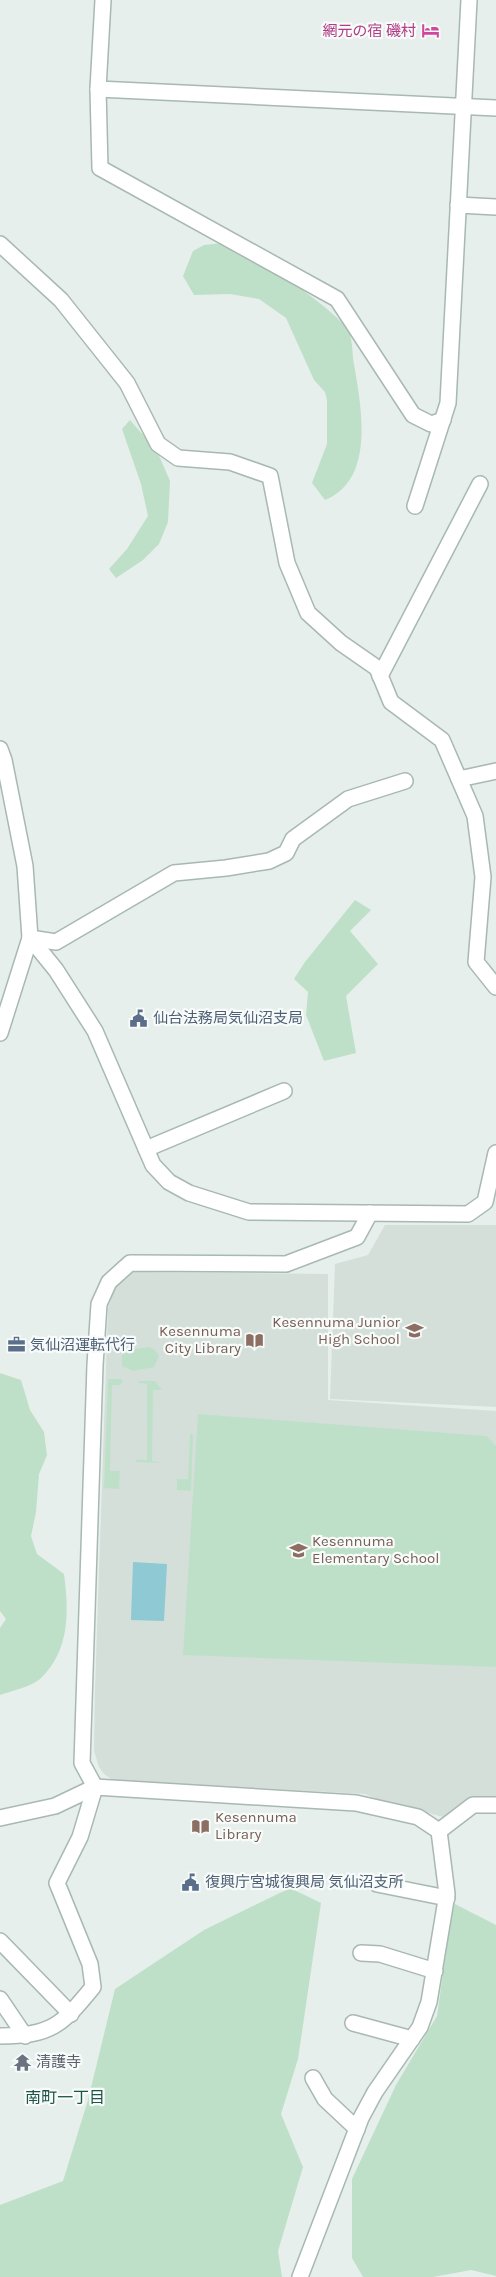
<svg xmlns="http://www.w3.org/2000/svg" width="496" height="2277" viewBox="0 0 496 2277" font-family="Karla,'Noto Sans JP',sans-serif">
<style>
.built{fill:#d4dfda}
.green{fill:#bfe0c8}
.water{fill:#8ec9d4}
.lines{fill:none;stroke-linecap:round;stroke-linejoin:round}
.street-casing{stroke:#a8b8b2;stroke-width:18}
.street{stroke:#fff;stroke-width:15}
.labels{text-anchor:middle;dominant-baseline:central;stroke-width:4.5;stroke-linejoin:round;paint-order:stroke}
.hotel-label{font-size:15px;fill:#b23c85;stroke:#f7fbf9;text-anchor:end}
.service-label{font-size:15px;fill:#4e5e75;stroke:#f7fbf9;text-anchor:start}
.education-label{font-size:15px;fill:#785e54;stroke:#f7fbf9;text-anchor:end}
.worship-label{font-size:15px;fill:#5b616d;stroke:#f7fbf9;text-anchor:start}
.neighbourhood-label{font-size:16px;fill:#1f5548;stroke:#f7fbf9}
</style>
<rect width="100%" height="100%" fill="#e6efeb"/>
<g class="built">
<path d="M385,1225H496V1407L330,1399L335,1264L368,1255Z"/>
<path d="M133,1272L328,1274V1400L496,1411V1801H464L454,1808L446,1818L395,1803L387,1804L365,1794L113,1780L104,1774L99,1767L94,1751L95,1688L108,1308L114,1289Z"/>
</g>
<g class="green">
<path d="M224,243C266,268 313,291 346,327C353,334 352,354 354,364C361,406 376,479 325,500L312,483L327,444V400L325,392L314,380L286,318L259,299L230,294L194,295L183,276L193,251L204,245Z"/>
<path d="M130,420L157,451L170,481L168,522L159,544L143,560L116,578L109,569L127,549L148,516L141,484L122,429Z"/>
<path d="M355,900L371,910L350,931L378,964L346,996L356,1053L324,1061L306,1015L308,992L294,979L305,962Z"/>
<path d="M149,1347L154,1349L159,1356L154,1367L133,1371L122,1366V1355L128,1350Z"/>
<path d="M0,1373L21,1380L30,1410L44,1432L47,1455L39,1474L36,1512L31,1536L37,1554L64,1574C69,1611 70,1651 40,1679C31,1687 11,1691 0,1695V1628L6,1619L0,1611Z"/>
<path d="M108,1379H121L123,1382L120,1385H112L110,1471H120L119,1489L104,1488Z"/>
<path d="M138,1381H155L162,1390H153L152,1461L162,1463L136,1462V1460H147V1384L139,1383Z"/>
<path d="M198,1414L487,1436L496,1446V1667L183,1655Z"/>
<path d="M190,1434H193L191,1491L177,1490V1479H188Z"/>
<path d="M290,1888L321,1903L298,2059L281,2114L303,2167L278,2251L282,2277H0V2205L63,2181L88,2100L115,1989L204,1930Z"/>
<path d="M453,1903L496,1925V2276L471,2270L433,2277H363L352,2258V2179L396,2085L437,2016Z"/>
</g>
<path class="water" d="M133,1562L167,1564L164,1621L131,1620Z"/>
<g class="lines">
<defs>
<g id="street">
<path d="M103,0L98,89L496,108"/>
<path d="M98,89L100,168L337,299L413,415L431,424L443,420"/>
<path d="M458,205L496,207"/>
<path d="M0,244L61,300L127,383L158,444L178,458L230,462L270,476L287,563L308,613L341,643L377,668L391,702L442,740L475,816L483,877L476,962L496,987"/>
<path d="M415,506L448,403L469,0"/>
<path d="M380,676L480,484"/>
<path d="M0,749L4,760L25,866L30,938L0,1033"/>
<path d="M459,779L496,771"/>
<path d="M30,938L56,970L95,1031L153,1165L169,1182L189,1193L249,1212L468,1214L485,1202L496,1153"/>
<path d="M30,938L56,942L174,873L226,868L269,861L286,853L293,839L348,799L405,781"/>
<path d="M146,1149L284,1091"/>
<path d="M0,1818L55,1806L95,1787L356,1803L418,1817L439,1831L447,1894L429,2002L420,2027L375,2092L361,2118L300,2277"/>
<path d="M439,1831L473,1805H496"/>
<path d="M377,1884L447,1898"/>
<path d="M0,1941L71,2014"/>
<path d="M361,1953L380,1954L435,1971"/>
<path d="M0,1999L25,2036"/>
<path d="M353,2023L412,2039"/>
<path d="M0,2036C51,2036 62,2025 93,1987L90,1964L57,1883L80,1837L95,1787L82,1763L95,1365L99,1304L109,1282L130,1263L286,1264L357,1237L370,1213"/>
<path d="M313,2078L325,2099L357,2129"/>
</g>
</defs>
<use href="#street" class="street-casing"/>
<use href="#street" class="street"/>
</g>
<defs>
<symbol id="hotel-bare" viewBox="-9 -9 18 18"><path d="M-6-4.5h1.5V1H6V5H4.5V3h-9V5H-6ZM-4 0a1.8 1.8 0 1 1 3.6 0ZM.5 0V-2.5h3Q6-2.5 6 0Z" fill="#d1479c" stroke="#f7fbf9" stroke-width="2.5" paint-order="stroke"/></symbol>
<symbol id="civic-bare" viewBox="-9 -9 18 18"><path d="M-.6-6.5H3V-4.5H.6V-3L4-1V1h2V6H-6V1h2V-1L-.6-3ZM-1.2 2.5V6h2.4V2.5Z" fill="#5c6f8a" stroke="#f7fbf9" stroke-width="2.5" paint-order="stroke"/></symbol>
<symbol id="school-bare" viewBox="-9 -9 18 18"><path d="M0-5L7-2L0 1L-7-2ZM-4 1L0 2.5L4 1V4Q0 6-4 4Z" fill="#8d6e63" stroke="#f7fbf9" stroke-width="2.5" paint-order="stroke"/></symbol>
<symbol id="library-bare" viewBox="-9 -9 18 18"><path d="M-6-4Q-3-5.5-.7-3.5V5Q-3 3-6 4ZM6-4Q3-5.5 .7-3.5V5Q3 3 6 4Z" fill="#8d6e63" stroke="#f7fbf9" stroke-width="2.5" paint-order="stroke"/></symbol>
<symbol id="office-bare" viewBox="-9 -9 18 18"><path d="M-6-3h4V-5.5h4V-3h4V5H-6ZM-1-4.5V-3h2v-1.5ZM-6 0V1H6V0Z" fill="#5c6f8a" stroke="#f7fbf9" stroke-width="2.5" paint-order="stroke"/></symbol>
<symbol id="temple-bare" viewBox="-9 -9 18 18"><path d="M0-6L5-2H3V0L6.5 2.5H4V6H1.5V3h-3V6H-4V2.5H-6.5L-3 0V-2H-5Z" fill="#6b7280" stroke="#f7fbf9" stroke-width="2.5" paint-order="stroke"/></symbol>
</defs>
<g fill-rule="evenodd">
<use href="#hotel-bare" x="418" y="18" width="25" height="25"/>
<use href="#civic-bare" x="126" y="1006" width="25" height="25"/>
<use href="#school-bare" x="402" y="1318" width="25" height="25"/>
<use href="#library-bare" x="242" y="1328" width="25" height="25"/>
<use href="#office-bare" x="4" y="1332" width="25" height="25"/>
<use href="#school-bare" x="286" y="1538" width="25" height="25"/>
<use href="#library-bare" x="188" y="1814" width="25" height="25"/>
<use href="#civic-bare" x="178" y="1870" width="25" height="25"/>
<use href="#temple-bare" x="10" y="2050" width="25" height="25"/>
</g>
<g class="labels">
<g class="hotel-label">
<text x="416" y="31">網元の宿 磯村</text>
</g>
<g class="service-label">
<text x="153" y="1018">仙台法務局気仙沼支局</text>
<text x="30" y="1345">気仙沼運転代行</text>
<text x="205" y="1882">復興庁宮城復興局 気仙沼支所</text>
</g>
<g class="education-label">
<text x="400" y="1322">Kesennuma Junior<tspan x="400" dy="17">High School</tspan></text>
<text x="241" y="1331">Kesennuma<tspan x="241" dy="17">City Library</tspan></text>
<text x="312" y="1541" text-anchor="start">Kesennuma<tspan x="312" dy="17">Elementary School</tspan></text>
<text x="215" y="1817" text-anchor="start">Kesennuma<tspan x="215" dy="17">Library</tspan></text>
</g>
<g class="worship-label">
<text x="36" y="2062">清護寺</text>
</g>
<g class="neighbourhood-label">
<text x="65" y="2097">南町一丁目</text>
</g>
</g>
</svg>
